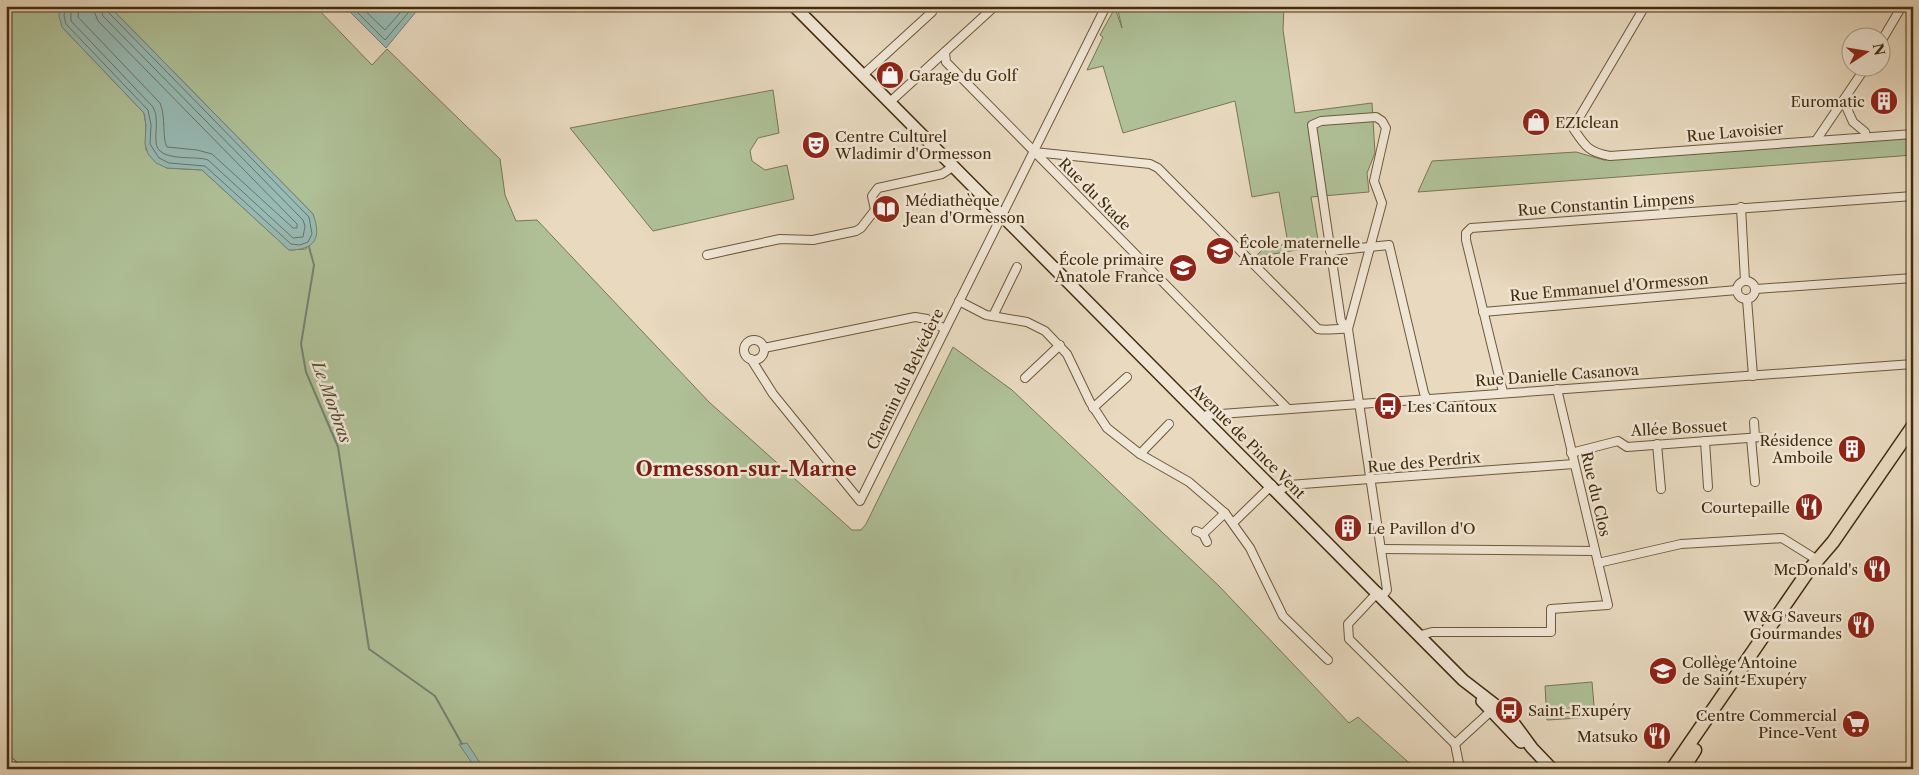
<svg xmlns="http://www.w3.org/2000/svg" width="1919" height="775" viewBox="0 0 1919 775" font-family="'Libre Caslon Text',serif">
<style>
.green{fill:#afc097;stroke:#797652}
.water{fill:#97bab5;stroke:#758272}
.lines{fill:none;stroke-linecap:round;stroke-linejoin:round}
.shore{stroke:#6d7462;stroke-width:1}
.stream{stroke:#758272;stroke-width:2}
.street-casing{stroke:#6c583a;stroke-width:10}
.secondary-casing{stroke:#432d0e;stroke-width:14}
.primary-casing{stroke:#432d0e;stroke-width:15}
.street{stroke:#f0e6d5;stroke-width:8}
.secondary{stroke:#f0e6d5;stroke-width:11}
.primary{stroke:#e8d9bf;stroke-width:12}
.labels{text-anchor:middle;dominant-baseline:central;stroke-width:5;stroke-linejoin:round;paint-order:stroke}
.poi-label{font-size:15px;fill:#432d0e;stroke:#f0e6d5;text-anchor:start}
.street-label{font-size:15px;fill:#432d0e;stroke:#f0e6d5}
.water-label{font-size:16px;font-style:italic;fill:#54492f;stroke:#f0e6d5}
.district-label{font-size:20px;font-weight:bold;fill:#7a1f14;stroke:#f0e6d5}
</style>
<rect width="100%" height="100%" fill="#e8d9bf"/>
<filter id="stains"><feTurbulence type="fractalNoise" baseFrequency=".004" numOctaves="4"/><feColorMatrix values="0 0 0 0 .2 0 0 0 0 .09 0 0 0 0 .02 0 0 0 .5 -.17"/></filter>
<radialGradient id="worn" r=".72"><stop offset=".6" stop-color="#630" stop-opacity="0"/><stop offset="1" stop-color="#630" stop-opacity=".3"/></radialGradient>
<g class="green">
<path d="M6,6H60L62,27L144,113L146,125V150L167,168L202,170L289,250L306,249L313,214L109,6H315L372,65L387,49L500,159L505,195L516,221L537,220L709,402L852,530H861L866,524L953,347L1012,390L1219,586L1349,723L1358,717L1416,769H17L6,758Z"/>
<path d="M1117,6H1284L1283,30L1295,113L1372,103L1375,153L1367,173L1369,192L1311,197L1319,246L1262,256L1258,260L1255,257L1263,249L1282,245L1287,238L1279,192L1252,197L1235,101L1123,133L1103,66L1087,70L1103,37L1100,35L1115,8L1122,28Z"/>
<path d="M773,90L779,133L758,138L750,151L752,161L765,170L787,165L794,199L653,231L570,128Z"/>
<path d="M1913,138V155L1418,192L1432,161L1576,152L1604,160Z"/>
<path d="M1592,682L1595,717L1547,720L1545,686Z"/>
</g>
<g class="water">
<path d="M60,6H109L313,214C322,238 315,250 289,250L202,170L167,168L156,163L148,154L145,144L146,125L144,113L62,27L59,16Z"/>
<path d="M344,6H420V7L386,48Z"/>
<path d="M467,743L484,769H476L459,744Z"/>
</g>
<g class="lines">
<g class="shore">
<path d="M65,6L64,16L66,24L148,110L151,125L150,144L159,158L169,163L205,166L291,244L300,245L308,242L312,234L309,217L108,12L106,6"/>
<path d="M71,6V21L153,107C159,119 155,129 156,142C157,163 195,155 208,160L293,238L303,237L305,226L303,220L103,16L100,6"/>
<path d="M79,6L78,17L160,103C166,116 162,140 167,147L197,150L212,154L293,228H297V224L98,21L92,6"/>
<path d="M351,6L385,40L414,6"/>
<path d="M360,6L385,30L406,6"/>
</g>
<path class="stream" d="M309,247L314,265L301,344L306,372L338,447L369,649L435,696L462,744"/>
<defs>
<g id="street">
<path d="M1645,6L1573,128C1585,146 1588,152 1610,156L1913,134"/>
<path d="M1882,40L1902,6"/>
<path d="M945,52L946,62L1288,409"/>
<path d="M863,75L932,12"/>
<path d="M890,102L995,6"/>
<path d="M1844,102L1853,122L1865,132"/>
<path d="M1817,139L1865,68"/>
<path d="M1034,152L1150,164L1158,168L1318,329C1329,331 1337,328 1348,329"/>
<path d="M1741,207L1745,281"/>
<path d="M1330,251L1389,245L1424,393L1427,399"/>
<path d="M707,255L780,239L813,240L856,231L861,228L875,210L872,196L878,188L942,174L954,166"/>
<circle cx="1746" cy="290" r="9"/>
<path d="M1756,289L1913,278"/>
<path d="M1747,299L1753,376"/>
<path d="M959,301L986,315L1027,322L1045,331L1067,354L1090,402L1107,428L1140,454L1169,424"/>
<path d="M1483,312L1737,290"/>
<path d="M993,316L1017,267"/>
<path d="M1348,329L1341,321L1312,125L1321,121L1376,117L1382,121L1386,128L1374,181L1382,203L1348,329L1387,590L1382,597"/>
<circle cx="754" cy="350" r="10"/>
<path d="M764,348L915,317L927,319L945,329"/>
<path d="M751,359L773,394L860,501L1106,6"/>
<path d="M1025,378L1060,345"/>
<path d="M1503,392L1466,240V233L1471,228L1913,196"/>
<path d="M1093,408L1127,377"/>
<path d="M1204,418L1207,415L1913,364"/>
<path d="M1754,422L1755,437"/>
<path d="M1751,438L1755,482"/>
<path d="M1705,441L1708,487"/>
<path d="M1657,444L1661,489"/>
<path d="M1571,453L1618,441L1627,447L1761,437"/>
<path d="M1140,454L1189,482L1225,513L1250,548L1283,616L1328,660"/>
<path d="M1278,491L1289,485L1574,464"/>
<path d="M1233,523L1272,485"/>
<path d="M1196,531L1203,534L1207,542"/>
<path d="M1203,534L1225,513"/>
<path d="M1381,549L1595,551"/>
<path d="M1598,563L1681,544L1782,538L1819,561"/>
<path d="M1378,592L1348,624L1349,639L1455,744L1460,769"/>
<path d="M1421,635L1432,632H1551V609L1608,605L1557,389"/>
<path d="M1455,744L1491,711"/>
<path d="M6,758L17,769"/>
</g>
<g id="secondary">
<path d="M794,6L1463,680L1507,714L1532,748L1552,769"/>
<path d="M1482,701L1521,742"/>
</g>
<g id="primary">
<path d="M1672,769L1809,570L1833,542L1913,426"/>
<path d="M1683,769L1695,750"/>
</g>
</defs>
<use href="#street" class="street-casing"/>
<use href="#secondary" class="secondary-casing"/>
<use href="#primary" class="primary-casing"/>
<use href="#street" class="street"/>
<use href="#secondary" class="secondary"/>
<use href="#primary" class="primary"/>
</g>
<defs>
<symbol id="shop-disc" viewBox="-11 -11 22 22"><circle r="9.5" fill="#8f2418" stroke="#f0e6d5"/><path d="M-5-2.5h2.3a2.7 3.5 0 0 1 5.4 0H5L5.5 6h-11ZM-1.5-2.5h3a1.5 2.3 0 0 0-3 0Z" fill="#fff"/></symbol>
<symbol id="building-disc" viewBox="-11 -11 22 22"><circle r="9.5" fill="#8f2418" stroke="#f0e6d5"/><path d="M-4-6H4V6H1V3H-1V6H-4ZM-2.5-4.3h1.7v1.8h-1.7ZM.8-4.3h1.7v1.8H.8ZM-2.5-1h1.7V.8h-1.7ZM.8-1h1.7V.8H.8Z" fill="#fff"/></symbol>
<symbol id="theatre-disc" viewBox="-11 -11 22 22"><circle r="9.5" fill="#8f2418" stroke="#f0e6d5"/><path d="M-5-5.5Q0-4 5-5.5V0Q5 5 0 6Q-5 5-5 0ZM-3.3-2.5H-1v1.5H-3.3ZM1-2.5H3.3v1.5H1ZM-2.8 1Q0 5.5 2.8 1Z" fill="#fff"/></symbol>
<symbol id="library-disc" viewBox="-11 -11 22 22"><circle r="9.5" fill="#8f2418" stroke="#f0e6d5"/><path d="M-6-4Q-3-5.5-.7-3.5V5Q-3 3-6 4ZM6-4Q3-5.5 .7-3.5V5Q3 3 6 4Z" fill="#fff"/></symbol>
<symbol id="school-disc" viewBox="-11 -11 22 22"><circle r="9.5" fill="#8f2418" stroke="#f0e6d5"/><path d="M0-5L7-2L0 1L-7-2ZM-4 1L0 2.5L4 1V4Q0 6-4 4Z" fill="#fff"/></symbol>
<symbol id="bus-disc" viewBox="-11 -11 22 22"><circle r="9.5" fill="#8f2418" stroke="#f0e6d5"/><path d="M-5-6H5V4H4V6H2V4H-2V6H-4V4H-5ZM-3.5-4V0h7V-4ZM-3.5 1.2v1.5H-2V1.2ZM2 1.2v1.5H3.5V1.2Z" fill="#fff"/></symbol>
<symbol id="restaurant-disc" viewBox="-11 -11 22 22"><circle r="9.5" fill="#8f2418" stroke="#f0e6d5"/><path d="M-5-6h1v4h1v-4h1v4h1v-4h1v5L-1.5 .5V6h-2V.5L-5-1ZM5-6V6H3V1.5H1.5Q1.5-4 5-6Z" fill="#fff"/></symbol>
<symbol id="supermarket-disc" viewBox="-11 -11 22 22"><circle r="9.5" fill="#8f2418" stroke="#f0e6d5"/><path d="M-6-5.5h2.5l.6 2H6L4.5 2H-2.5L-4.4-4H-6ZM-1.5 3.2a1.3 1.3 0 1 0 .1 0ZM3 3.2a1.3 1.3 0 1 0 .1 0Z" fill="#fff"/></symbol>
</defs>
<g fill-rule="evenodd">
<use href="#shop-disc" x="874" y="59" width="32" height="32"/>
<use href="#building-disc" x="1868" y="85" width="32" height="32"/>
<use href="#shop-disc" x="1520" y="106" width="32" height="32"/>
<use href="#theatre-disc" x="800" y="129" width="32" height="32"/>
<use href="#library-disc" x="870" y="193" width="32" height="32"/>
<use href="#school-disc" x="1204" y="235" width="32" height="32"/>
<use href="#school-disc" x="1167" y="252" width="32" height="32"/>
<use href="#bus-disc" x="1372" y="390" width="32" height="32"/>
<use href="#building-disc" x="1836" y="433" width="32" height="32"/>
<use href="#restaurant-disc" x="1793" y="491" width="32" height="32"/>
<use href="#building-disc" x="1332" y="512" width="32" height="32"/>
<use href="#restaurant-disc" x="1861" y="553" width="32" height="32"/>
<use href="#restaurant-disc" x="1845" y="609" width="32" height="32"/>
<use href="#school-disc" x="1647" y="655" width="32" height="32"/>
<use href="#bus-disc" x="1493" y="694" width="32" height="32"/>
<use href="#supermarket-disc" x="1840" y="708" width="32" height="32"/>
<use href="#restaurant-disc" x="1641" y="720" width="32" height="32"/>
</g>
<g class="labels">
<g class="poi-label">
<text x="909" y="75">Garage du Golf</text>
<text x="1865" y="101" text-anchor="end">Euromatic</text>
<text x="1555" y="122">EZIclean</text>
<text x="835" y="136">Centre Culturel<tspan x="835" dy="17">Wladimir d'Ormesson</tspan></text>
<text x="905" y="200">Médiathèque<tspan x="905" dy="17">Jean d'Ormesson</tspan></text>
<text x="1239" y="242">École maternelle<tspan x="1239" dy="17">Anatole France</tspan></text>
<text x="1164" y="259" text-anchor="end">École primaire<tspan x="1164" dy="17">Anatole France</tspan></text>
<text x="1407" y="406">Les Cantoux</text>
<text x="1833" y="440" text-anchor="end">Résidence<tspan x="1833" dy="17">Amboile</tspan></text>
<text x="1790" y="507" text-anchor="end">Courtepaille</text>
<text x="1367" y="528">Le Pavillon d'O</text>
<text x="1858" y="569" text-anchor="end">McDonald's</text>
<text x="1842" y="616" text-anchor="end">W&amp;G Saveurs<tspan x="1842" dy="17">Gourmandes</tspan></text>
<text x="1682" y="662">Collège Antoine<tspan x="1682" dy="17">de Saint-Exupéry</tspan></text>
<text x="1528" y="710">Saint-Exupéry</text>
<text x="1837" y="715" text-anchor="end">Centre Commercial<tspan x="1837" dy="17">Pince-Vent</tspan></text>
<text x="1638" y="736" text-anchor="end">Matsuko</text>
</g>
<g class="street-label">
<text transform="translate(1735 132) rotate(-5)">Rue Lavoisier</text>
<text transform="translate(1095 194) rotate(45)">Rue du Stade</text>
<text transform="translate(1606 204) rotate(-4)">Rue Constantin Limpens</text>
<text transform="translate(1609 287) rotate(-5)">Rue Emmanuel d'Ormesson</text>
<text transform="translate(1557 375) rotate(-4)">Rue Danielle Casanova</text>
<text transform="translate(905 379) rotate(-64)">Chemin du Belvédère</text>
<text transform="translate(1679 428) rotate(-3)">Allée Bossuet</text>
<text transform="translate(1248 441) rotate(45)">Avenue de Pince Vent</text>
<text transform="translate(1424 462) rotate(-5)">Rue des Perdrix</text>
<text transform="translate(1596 494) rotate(77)">Rue du Clos</text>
</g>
<g class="water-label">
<text transform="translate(332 402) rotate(70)">Le Morbras</text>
</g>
<g class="district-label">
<text x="746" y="469">Ormesson-sur-Marne</text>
</g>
</g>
<rect width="1919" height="775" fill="none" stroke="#e8d9bf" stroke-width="25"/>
<rect x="8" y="8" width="1904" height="760" fill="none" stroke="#432d0e" stroke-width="2.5"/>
<rect x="12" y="12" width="1894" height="750" fill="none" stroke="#432d0e"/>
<g transform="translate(1866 52) rotate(78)"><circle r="24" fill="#f0e6d5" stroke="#ab9c85"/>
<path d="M0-4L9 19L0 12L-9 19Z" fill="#8f2418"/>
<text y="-8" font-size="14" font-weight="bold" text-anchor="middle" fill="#432d0e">N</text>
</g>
<rect width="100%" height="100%" filter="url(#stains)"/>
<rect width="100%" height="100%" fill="url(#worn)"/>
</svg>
